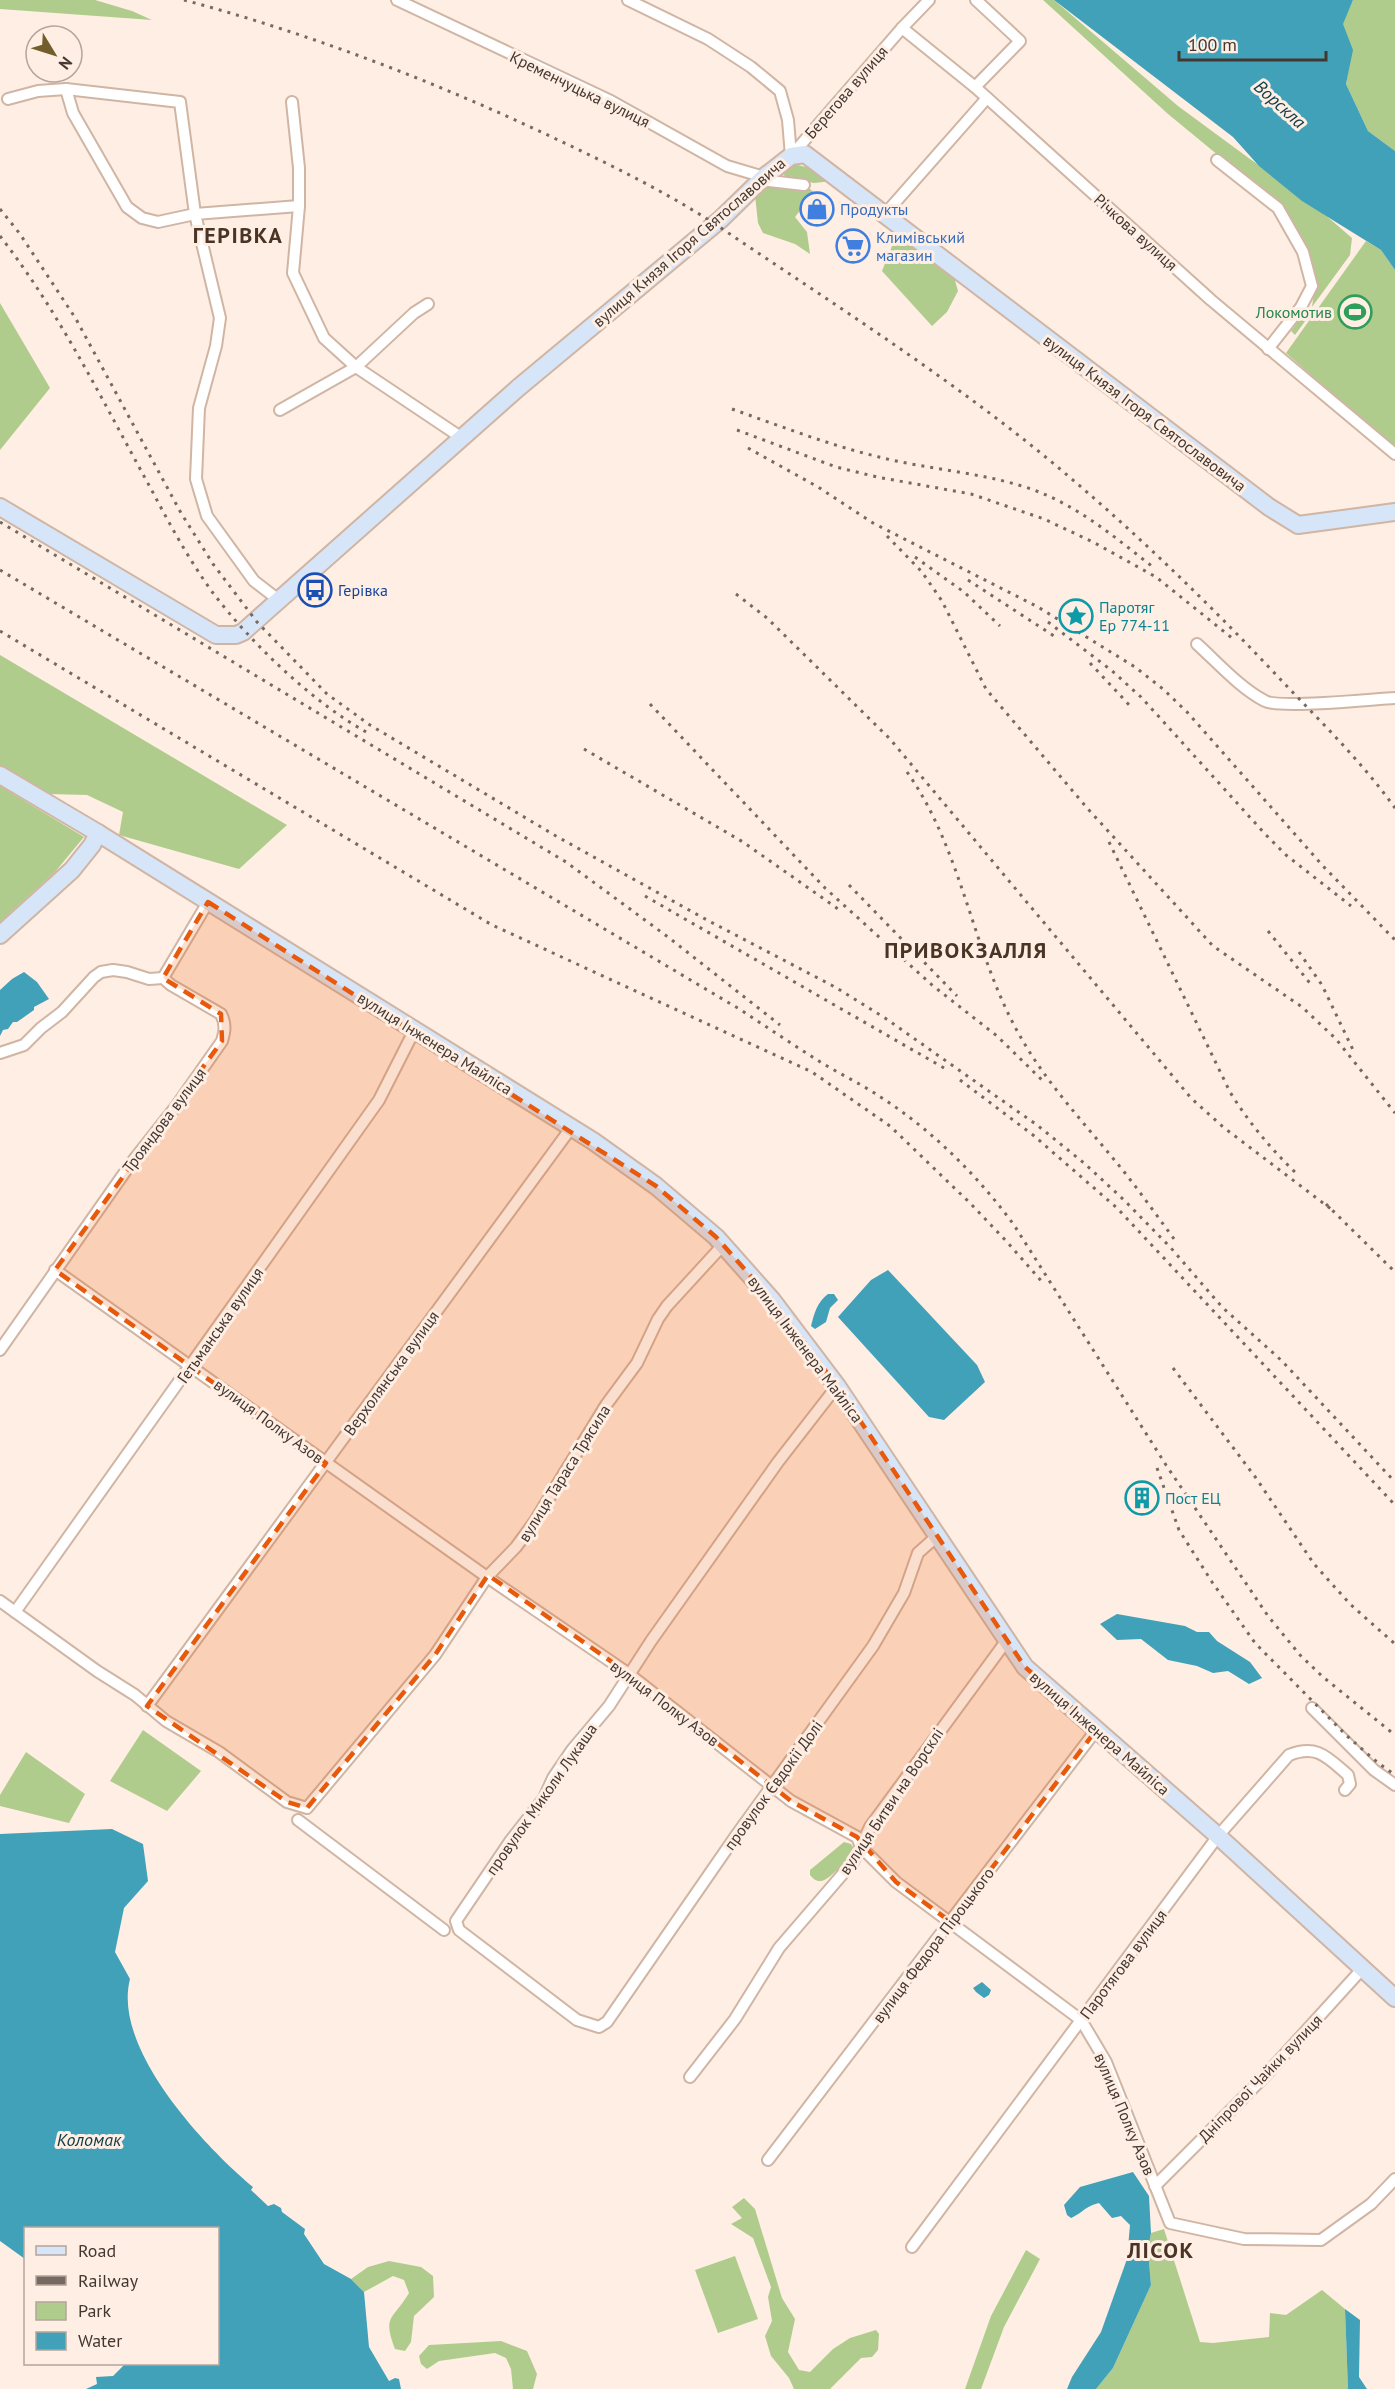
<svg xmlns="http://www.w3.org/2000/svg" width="1395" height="2389" viewBox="0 0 1395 2389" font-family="'PT Sans',sans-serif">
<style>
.green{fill:#b0cc8d}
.water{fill:#41a1b9}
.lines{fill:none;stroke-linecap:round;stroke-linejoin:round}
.street-casing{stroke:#d0b5a4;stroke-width:14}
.secondary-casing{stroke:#d0b5a4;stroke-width:20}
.street{stroke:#fff;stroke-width:10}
.secondary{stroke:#d6e5f8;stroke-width:16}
.rail{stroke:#756961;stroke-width:3;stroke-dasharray:3 6;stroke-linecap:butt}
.marked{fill:#e8590c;fill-opacity:0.2;stroke:#e8590c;stroke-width:4.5;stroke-dasharray:12 8;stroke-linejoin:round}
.labels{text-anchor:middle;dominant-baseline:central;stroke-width:6;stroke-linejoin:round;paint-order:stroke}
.street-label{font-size:16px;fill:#433831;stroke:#ffeee3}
.shop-label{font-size:16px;fill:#366cbe;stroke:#ffeee3;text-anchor:start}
.leisure-label{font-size:16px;fill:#27864d;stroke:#ffeee3;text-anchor:end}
.transit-label{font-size:16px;fill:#164399;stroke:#ffeee3;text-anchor:start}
.culture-label{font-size:16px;fill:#0d838f;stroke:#ffeee3;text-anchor:start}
.water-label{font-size:18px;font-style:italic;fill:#103c47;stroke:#ffeee3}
.district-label{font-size:22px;font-weight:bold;letter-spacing:1.5px;fill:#493426;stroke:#ffeee3}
</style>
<rect width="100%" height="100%" fill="#ffeee3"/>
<g class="green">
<path d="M0,0H95L132,11L152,20L0,9Z"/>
<path d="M1043,0H1054L1178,106L1250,159L1301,194L1352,238L1350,255L1312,307L1316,278L1286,211L1168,114Z"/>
<path d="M1353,0H1395V151L1368,131L1346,84L1352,50L1342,24Z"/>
<path d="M790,163L814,169L833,181L814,183L785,177L781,168Z"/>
<path d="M770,185L810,189L818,196L812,195L795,217L807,232L810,254L795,244L763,233L758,223L755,195Z"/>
<path d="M896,236L910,242L954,277L958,291L947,312L932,326L882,271Z"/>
<path d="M1366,241L1381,250L1395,270V449L1286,353Z"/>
<path d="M0,303L50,388L0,450Z"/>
<path d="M1306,310L1311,313L1295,335L1291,331Z"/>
<path d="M0,655L287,825L239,869L119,835L123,812L87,795L48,794L0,765Z"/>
<path d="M0,786L84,837L55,872L0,922Z"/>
<path d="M143,1730L201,1771L167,1811L110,1781Z"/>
<path d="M26,1752L85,1794L69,1823L0,1806V1795Z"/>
<path d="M844,1842L851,1844L854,1849L851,1858L841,1871H836C827,1879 819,1887 810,1875V1870Z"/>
<path d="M744,2198L755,2209L782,2298L795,2319L788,2352L799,2370L810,2372L833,2349L850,2338L876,2330L879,2334L878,2350L872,2357L861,2358L830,2389H794L789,2378L771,2356L765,2336L772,2321L768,2297L771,2287L753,2238L731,2224L742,2218L732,2207Z"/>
<path d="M1164,2229L1200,2342L1213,2343L1269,2337L1270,2313L1286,2315L1322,2290L1345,2309L1348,2389H1096L1113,2368L1151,2285L1148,2250L1151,2233Z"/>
<path d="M1026,2250L1040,2259L1004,2327L981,2389H965L991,2316Z"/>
<path d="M735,2256L758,2319L718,2333L695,2270Z"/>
<path d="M389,2261L421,2267L433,2276L434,2297L414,2316L411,2342L405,2351L395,2349C382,2315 393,2320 409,2293L404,2280L393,2276L364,2292L351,2279L368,2267Z"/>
<path d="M501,2341L527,2351L537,2374L533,2389H513L511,2369L506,2358L495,2353L439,2361L427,2369L421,2364L419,2356L429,2345Z"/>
</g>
<g class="water">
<path d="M1054,0H1353L1343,24L1353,50L1346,84L1368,131L1395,151V270L1381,250L1302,201L1259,166L1233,137Z"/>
<path d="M24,972L37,982L49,999L34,1007V1010L17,1022H13L8,1029L3,1030L0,1036V990L12,979Z"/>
<path d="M888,1270L977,1365L985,1382L944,1420L929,1417L838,1317L871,1280Z"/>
<path d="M828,1294H834L838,1300L830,1308L826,1322L815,1329L811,1326C814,1314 817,1302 828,1294Z"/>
<path d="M1117,1614L1185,1626L1197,1632H1209L1217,1641L1250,1662L1262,1678L1249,1684L1228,1671L1213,1673L1197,1666L1168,1660L1141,1639L1117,1640L1100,1624Z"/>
<path d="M112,1829L143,1844L148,1881L124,1908L115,1952L130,1979C112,2048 204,2146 253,2187L251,2190L268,2206L274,2204L281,2208L282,2212L305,2229L304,2234L324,2264L351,2279L364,2292L369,2347L389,2381L395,2378L399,2379L401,2389H86L97,2384L96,2377L113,2376L125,2364H218V2228H26L25,2259L0,2241V1834Z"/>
<path d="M982,1982L991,1990L989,1995L984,1998L976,1992L973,1988Z"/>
<path d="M1133,2172L1149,2196L1151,2233L1148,2250L1151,2285L1113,2368L1096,2389H1067L1072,2377L1101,2332L1127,2259L1130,2225L1121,2216L1112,2218L1099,2203C1084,2207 1084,2212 1071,2218L1067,2215L1064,2205L1080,2187Z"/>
<path d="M1345,2309L1360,2320L1359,2377L1367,2389H1348Z"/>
</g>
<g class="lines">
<defs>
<g id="street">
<path d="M397,0L611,101L727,166L764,177"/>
<path d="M628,0L708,39L751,67L780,91L788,120L791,156"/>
<path d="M902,28L975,87L1211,300L1395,454"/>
<path d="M975,87L1020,41L976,0"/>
<path d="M66,89L73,113L127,207L142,218L158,222L195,214L299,206"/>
<path d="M8,99L38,91L66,89L180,102L195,214L220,318L216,346L199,408L196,479L207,516L254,581L280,601"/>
<path d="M292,102L299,168V206L293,273L324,338L356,367L462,438"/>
<path d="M791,156L902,28L929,0"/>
<path d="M1217,160L1278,208L1303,252L1312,286L1301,307L1268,349"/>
<path d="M761,180L804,185"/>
<path d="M885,214L987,98"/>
<path d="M280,410L356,367L414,313L428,304"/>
<path d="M1197,644C1218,663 1240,688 1265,701C1279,709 1373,699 1395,698"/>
<path d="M0,1053L24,1045L41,1028L62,1012L94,977L101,972L113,970L127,972L149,979L163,978"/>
<path d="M55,1270L487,1577L629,1674L791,1801L857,1837L861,1847L896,1882L1081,2020L1106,2062L1170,2223L1244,2239L1321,2240L1371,2204L1395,2179"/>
<path d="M0,1350L132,1162L177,1105L222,1041C225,1031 226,1024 221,1014L171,985L163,978L208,902"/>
<path d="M837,1386L778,1462L651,1641L609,1706L572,1750L553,1778L544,1798L511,1840L456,1921L459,1930L577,2020L599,2027L607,2022L735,1837L873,1646L904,1593L918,1553L936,1537"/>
<path d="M0,1601L97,1671L135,1695L166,1721L219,1752L287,1802L307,1808L435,1655L487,1577L516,1547L535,1521L606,1405L637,1363L658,1319L667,1306L723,1245"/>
<path d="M15,1612L379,1100L414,1031"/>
<path d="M147,1706L571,1128"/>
<path d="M1312,1708L1374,1770L1395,1785"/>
<path d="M298,1820L444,1930"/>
<path d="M690,2077L735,2019L779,1948L853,1862L870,1827L1007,1640"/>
<path d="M768,2160L1097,1729"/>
<path d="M1155,2186L1265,2076L1363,1968"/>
<path d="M912,2247L1218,1836L1289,1755C1317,1744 1327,1757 1348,1775L1350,1784L1345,1790"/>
</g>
<g id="secondary">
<path d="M0,507L216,635H236L243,632L518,388L721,219L764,177L791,156L805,154L1269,507L1298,525L1395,512"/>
<path d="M0,775L98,833L593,1141L656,1186L716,1237L772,1300L837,1386L1025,1667L1218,1836L1395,1998"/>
<path d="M0,935L72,870L92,845L98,833"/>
</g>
</defs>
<use href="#street" class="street-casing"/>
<use href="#secondary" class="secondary-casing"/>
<use href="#street" class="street"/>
<use href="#secondary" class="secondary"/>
<g class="rail">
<path d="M184,0C311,34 436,82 554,138C609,164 664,191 715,224C823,297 935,368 1037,450C1124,521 1204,598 1281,680C1320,721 1362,762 1395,808"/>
<path d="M0,209L20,234L76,319L181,513L213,564L257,622L327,694L370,725L556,836L707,920L835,987L885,1018L1037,1125L1084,1163L1124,1200L1171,1248L1222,1307L1282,1361L1395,1482"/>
<path d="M0,236C60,313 103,402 150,487C169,523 189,560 213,593C252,644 312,702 368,733"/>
<path d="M732,409C780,426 829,445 879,457C930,470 991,473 1039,492C1082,509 1117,539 1153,567"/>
<path d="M737,430L836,467L877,477L971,494L1044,519L1093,542L1156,577L1232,638"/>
<path d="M748,448L818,487L873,523L1038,607L1135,667L1163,689L1187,712L1323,866L1395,940"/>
<path d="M0,522L566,862L668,937L780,1025"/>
<path d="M887,536L922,572L942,601L986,689L1088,809L1213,946L1302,1007L1336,1039L1395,1113"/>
<path d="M915,557L964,592L1000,626"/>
<path d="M0,570L741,1010C768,1028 795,1046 822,1063C842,1075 863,1085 882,1098C933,1131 978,1176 1014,1225L1166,1465L1268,1616L1300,1655L1323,1677L1395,1735"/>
<path d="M968,580L1054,636"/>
<path d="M736,594L767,618L890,739L1191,1098L1223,1127L1331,1209"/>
<path d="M1048,622L1111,670L1141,697L1266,835L1286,855L1351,906"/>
<path d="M0,631L492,925L812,1072L890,1126L970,1203L1008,1243L1043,1283"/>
<path d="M1090,663L1132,708"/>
<path d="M650,704L825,888L932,985L997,1036L1044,1082"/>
<path d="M584,749L743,842L841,911"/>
<path d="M907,772C963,851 972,952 1020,1036C1048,1086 1089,1128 1125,1173C1143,1196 1160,1220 1177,1243"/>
<path d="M1109,842L1230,1092C1249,1123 1271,1149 1297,1174"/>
<path d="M849,885L957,996"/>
<path d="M645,896L944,1068"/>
<path d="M1268,931L1313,987"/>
<path d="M1299,952L1322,985L1355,1054"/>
<path d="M960,1080L1033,1135L1117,1208L1395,1505"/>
<path d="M1326,1204L1395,1272"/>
<path d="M1173,1368L1256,1478L1314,1564L1350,1604L1395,1644"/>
<path d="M1157,1468L1179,1530L1212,1582L1255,1643L1347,1736L1377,1762L1395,1775"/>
</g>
</g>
<path class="marked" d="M208,902L656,1186L716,1237L772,1300L837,1386L1025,1667L1097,1729L951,1922L896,1882L857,1837L791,1801L629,1674L488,1575L435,1655L307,1808L287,1802L147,1706L326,1463L55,1270L222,1041L221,1014L163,978Z"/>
<defs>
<symbol id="shop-ring" viewBox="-11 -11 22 22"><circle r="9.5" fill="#ffeee3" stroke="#3f7fe0" stroke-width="1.5"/><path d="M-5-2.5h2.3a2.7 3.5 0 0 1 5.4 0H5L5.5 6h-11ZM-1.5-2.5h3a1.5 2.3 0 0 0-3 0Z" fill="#3f7fe0"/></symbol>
<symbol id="supermarket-ring" viewBox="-11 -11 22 22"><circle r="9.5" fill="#ffeee3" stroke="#3f7fe0" stroke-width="1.5"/><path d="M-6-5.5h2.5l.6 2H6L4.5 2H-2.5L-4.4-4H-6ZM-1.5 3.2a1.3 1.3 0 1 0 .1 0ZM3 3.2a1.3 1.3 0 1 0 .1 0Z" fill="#3f7fe0"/></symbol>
<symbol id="stadium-ring" viewBox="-11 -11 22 22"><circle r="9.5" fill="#ffeee3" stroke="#2e9e5b" stroke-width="1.5"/><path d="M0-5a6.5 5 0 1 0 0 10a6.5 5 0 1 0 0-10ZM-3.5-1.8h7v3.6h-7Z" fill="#2e9e5b"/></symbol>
<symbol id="bus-ring" viewBox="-11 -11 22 22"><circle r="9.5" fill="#ffeee3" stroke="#1a4fb4" stroke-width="1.5"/><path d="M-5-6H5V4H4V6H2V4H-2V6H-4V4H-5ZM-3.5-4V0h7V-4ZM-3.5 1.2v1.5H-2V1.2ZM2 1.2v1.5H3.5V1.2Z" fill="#1a4fb4"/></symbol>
<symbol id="sight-ring" viewBox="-11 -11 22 22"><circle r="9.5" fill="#ffeee3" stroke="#0f9aa8" stroke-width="1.5"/><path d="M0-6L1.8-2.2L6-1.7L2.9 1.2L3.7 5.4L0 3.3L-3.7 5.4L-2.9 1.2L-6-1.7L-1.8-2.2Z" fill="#0f9aa8"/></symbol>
<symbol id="building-ring" viewBox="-11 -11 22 22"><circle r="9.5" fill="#ffeee3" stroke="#0f9aa8" stroke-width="1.5"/><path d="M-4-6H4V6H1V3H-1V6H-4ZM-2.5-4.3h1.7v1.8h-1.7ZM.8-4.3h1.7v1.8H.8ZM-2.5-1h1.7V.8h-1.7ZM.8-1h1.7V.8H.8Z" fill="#0f9aa8"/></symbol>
</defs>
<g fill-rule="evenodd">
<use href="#shop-ring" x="798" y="190" width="38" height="38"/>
<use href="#supermarket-ring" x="834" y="227" width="38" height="38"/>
<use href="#stadium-ring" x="1336" y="293" width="38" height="38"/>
<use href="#bus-ring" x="296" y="571" width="38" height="38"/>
<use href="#sight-ring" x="1057" y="597" width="38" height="38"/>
<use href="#building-ring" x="1123" y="1479" width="38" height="38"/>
</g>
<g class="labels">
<g class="street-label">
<text transform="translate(580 89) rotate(26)">Кременчуцька вулиця</text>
<text transform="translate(846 92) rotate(-49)">Берегова вулиця</text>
<text transform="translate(1136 232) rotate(42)">Річкова вулиця</text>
<text transform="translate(689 242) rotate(-41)">вулиця Князя Ігоря Святославовича</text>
<text transform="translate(1145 413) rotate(37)">вулиця Князя Ігоря Святославовича</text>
<text transform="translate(435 1043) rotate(32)">вулиця Інженера Майліса</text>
<text transform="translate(164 1120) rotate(-53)">Трояндова вулиця</text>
<text transform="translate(220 1325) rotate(-55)">Гетьманська вулиця</text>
<text transform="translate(806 1349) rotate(53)">вулиця Інженера Майліса</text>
<text transform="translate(391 1373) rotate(-54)">Верхолянська вулиця</text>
<text transform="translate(269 1421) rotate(36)">вулиця Полку Азов</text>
<text transform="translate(564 1473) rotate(-58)">вулиця Тараса Трясила</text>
<text transform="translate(665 1703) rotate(37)">вулиця Полку Азов</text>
<text transform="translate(1100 1733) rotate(41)">вулиця Інженера Майліса</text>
<text transform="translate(773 1785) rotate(-54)">провулок Євдокії Долі</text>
<text transform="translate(541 1799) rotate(-55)">провулок Миколи Лукаша</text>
<text transform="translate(891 1801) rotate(-56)">вулиця Битви на Ворсклі</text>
<text transform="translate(933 1945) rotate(-53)">вулиця Федора Піроцького</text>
<text transform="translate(1123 1964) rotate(-53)">Паротягова вулиця</text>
<text transform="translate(1260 2078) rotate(-46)">Дніпрової Чайки вулиця</text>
<text transform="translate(1125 2114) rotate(67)">вулиця Полку Азов</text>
</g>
<g class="shop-label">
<text x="840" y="209">Продукты</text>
<text x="876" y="237">Климівський<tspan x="876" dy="18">магазин</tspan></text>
</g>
<g class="leisure-label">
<text x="1332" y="312">Локомотив</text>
</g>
<g class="transit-label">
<text x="338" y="590">Герівка</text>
</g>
<g class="culture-label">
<text x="1099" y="607">Паротяг<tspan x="1099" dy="18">Ер 774-11</tspan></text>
<text x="1165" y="1498">Пост ЕЦ</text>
</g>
<g class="water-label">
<text transform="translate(1280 104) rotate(42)">Ворскла</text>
<text x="89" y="2139">Коломак</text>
</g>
<g class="district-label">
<text x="238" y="235">ГЕРІВКА</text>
<text x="966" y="950">ПРИВОКЗАЛЛЯ</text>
<text x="1161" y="2250">ЛІСОК</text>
</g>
</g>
<rect x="24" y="2227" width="195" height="138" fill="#ffeee3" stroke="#b4a59c" stroke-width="1.5"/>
<rect x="36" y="2246" width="30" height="9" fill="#d6e5f8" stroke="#b4a59c" stroke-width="1.5"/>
<text x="78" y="2257" font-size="18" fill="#433831">Road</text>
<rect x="36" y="2276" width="30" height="9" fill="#756961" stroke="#b4a59c" stroke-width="1.5"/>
<text x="78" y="2287" font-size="18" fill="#433831">Railway</text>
<rect x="36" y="2302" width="30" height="18" fill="#b0cc8d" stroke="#b4a59c" stroke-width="1.5"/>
<text x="78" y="2317" font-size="18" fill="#433831">Park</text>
<rect x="36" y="2332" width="30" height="18" fill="#41a1b9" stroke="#b4a59c" stroke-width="1.5"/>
<text x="78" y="2347" font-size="18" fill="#433831">Water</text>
<g transform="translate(54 54) rotate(128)"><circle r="28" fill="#ffeee3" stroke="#b4a59c" stroke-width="1.5"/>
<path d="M0-4.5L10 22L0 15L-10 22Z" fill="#715e2c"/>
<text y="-9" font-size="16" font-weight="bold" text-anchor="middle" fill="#433831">N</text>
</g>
<path d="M1179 51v9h147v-9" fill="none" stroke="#433831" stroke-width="3"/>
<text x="1188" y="51" font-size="18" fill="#433831" stroke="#ffeee3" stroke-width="4.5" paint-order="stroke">100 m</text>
</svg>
